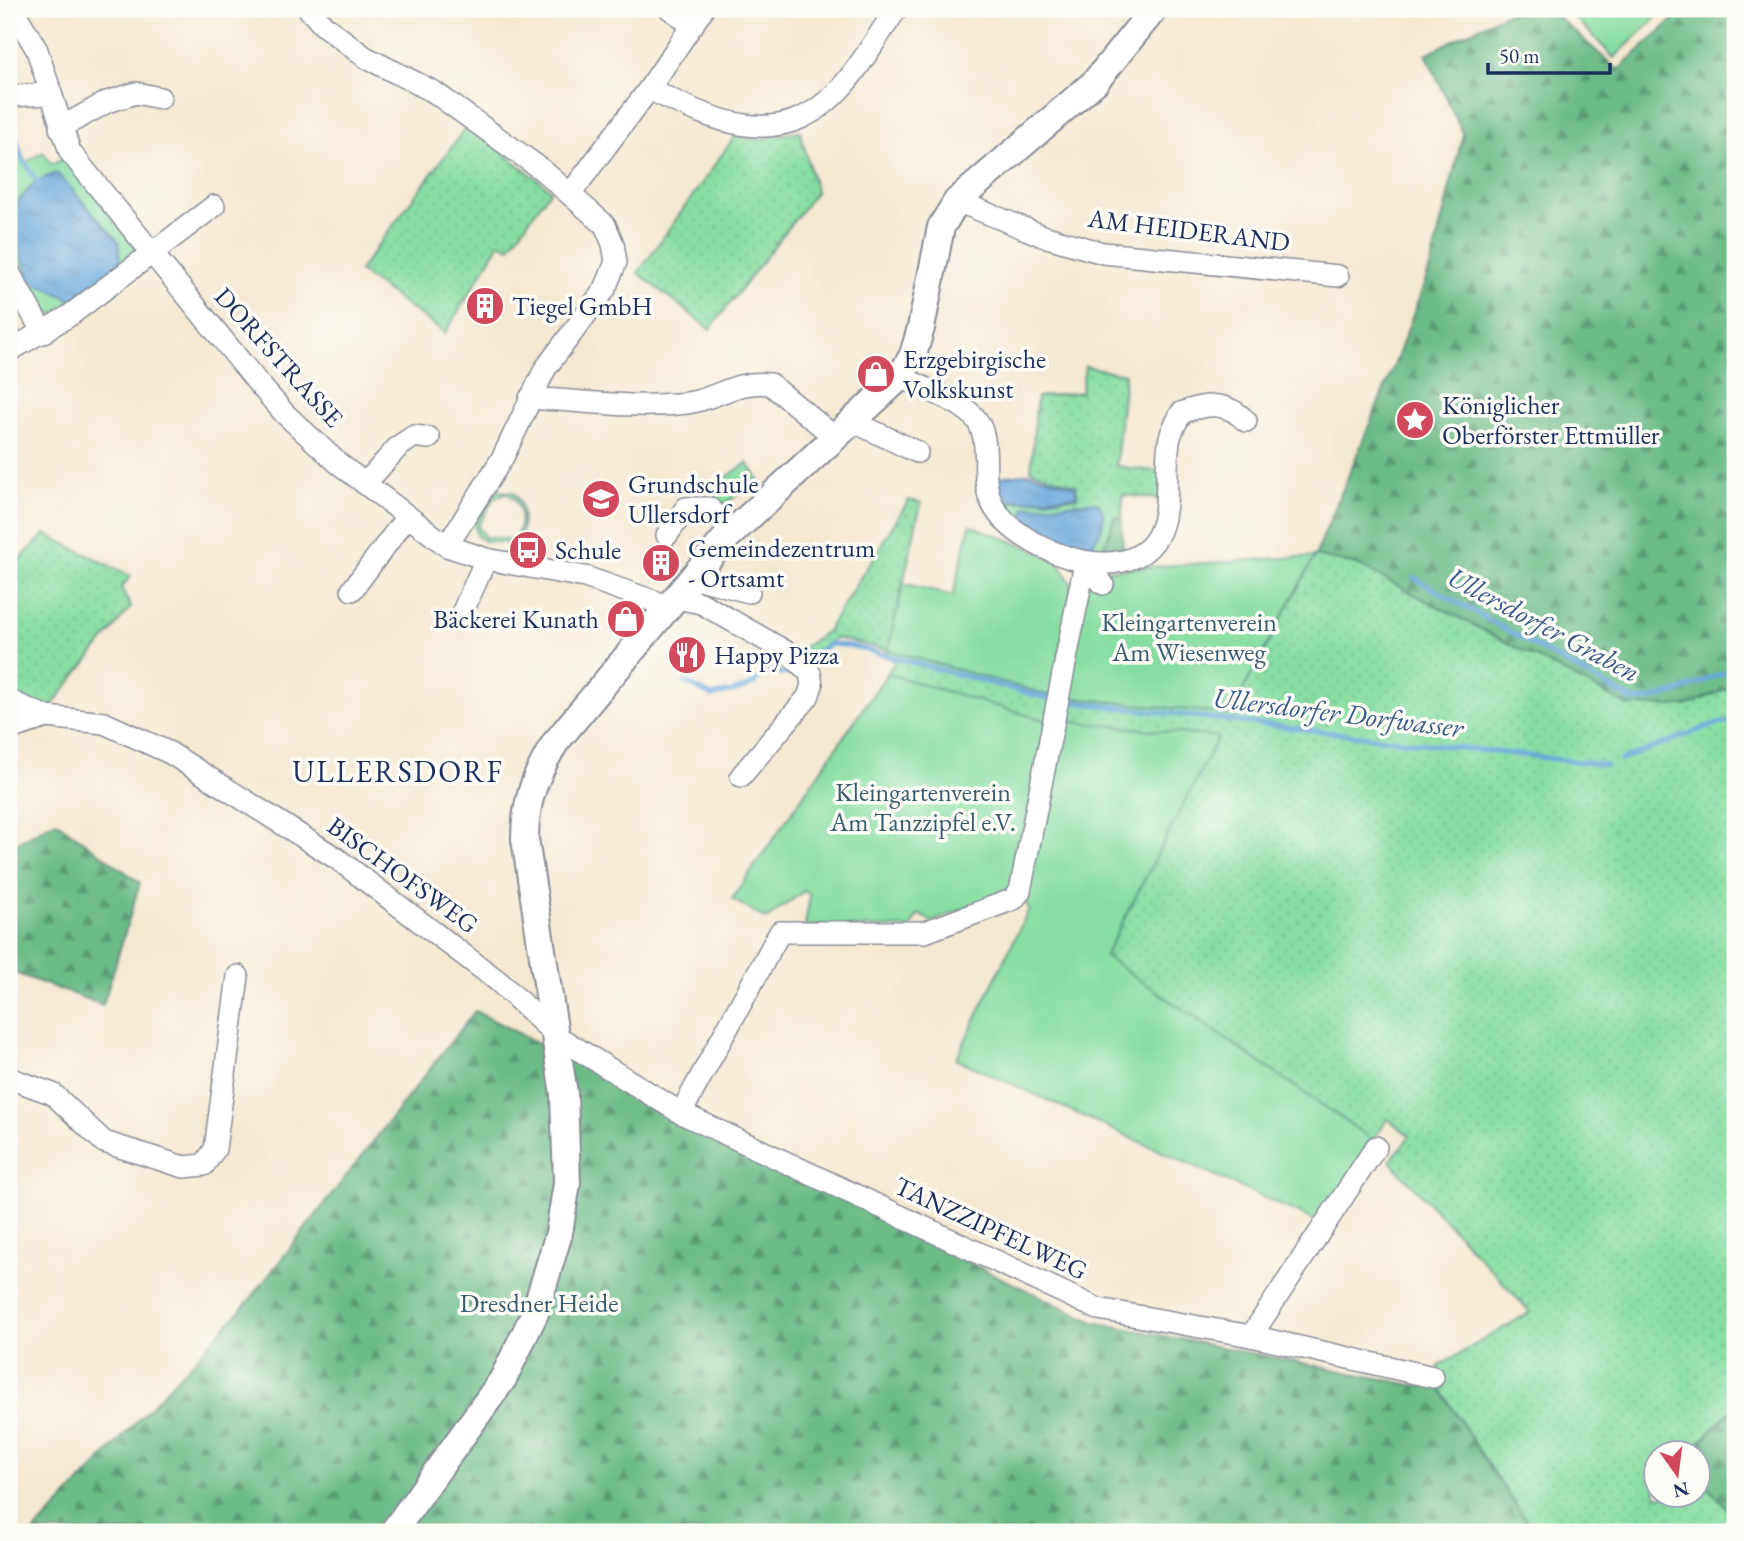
<svg xmlns="http://www.w3.org/2000/svg" width="1744" height="1541" viewBox="0 0 1744 1541" font-family="'EB Garamond',serif">
<style>
.grass{fill:url(#grass-dots);stroke:#508680;stroke-width:2}
.forest{fill:url(#forest-firs);stroke:#447672;stroke-width:2}
.green{fill:#86dda1;stroke:#508680;stroke-width:2;fill-rule:evenodd}
.water{fill:url(#water-ripples);stroke:#426a9c;stroke-width:2}
.lines{fill:none;stroke-linecap:round;stroke-linejoin:round}
.stream{stroke:#68a6da;stroke-width:5}
.minor-casing{stroke:#888c98;stroke-width:24}
.major-casing{stroke:#888c98;stroke-width:30}
.minor{stroke:#fff;stroke-width:21}
.major{stroke:#fff;stroke-width:26}
.labels{text-anchor:middle;dominant-baseline:central;stroke-width:7;stroke-linejoin:round;paint-order:stroke}
.street-label{font-size:26px;fill:#1b2f5e;stroke:#fdfcf7}
.poi-label{font-size:26px;fill:#1b2f5e;stroke:#fdfcf7;text-anchor:start}
.park-label{font-size:26px;fill:#365a6f;stroke:#fdfcf7}
.water-label{font-size:28px;font-style:italic;fill:#365989;stroke:#fdfcf7}
.quarter-label{font-size:30px;letter-spacing:2px;fill:#1b2f5e;stroke:#fdfcf7}
</style>
<defs>
<pattern id="grass-dots" width="8" height="8" patternUnits="userSpaceOnUse" patternTransform="scale(1.75)"><rect width="8" height="8" fill="#86dda1"/><path d="M2 2h.1M6 6h.1" fill="none" stroke="#73be8d" stroke-width="1.8" stroke-linecap="round"/></pattern>
<pattern id="forest-firs" width="22" height="20" patternUnits="userSpaceOnUse" patternTransform="scale(1.75)"><rect width="22" height="20" fill="#6cbc87"/><path d="M5 1l3.5 6h-7zM16 11l3.5 6h-7z" fill="#589972"/></pattern>
<pattern id="water-ripples" width="26" height="14" patternUnits="userSpaceOnUse" patternTransform="scale(1.75)"><rect width="26" height="14" fill="#68a6da"/><path d="M2 4q2-2 4 0t4 0M15 11q2-2 4 0t4 0" fill="none" stroke="#5588b4"/></pattern>
</defs>
<rect width="100%" height="100%" fill="#fdfcf7"/>
<filter id="ink" filterUnits="userSpaceOnUse"><feTurbulence type="fractalNoise" baseFrequency=".0143" numOctaves="2"/><feDisplacementMap in="SourceGraphic" scale="14" xChannelSelector="R" yChannelSelector="G"/><feConvolveMatrix kernelMatrix="1 2 1 2 8 2 1 2 1" color-interpolation-filters="sRGB"/></filter>
<filter id="wash" filterUnits="userSpaceOnUse"><feTurbulence type="fractalNoise" baseFrequency=".00686" numOctaves="4" result="noise"/><feDisplacementMap in="SourceGraphic" scale="28" xChannelSelector="R" yChannelSelector="G"/><feGaussianBlur stdDeviation="1.57" result="paint"/><feColorMatrix in="noise" values="0 0 0 0 0 0 0 0 0 0 0 0 0 0 0 0 0 1.4 0 .05"/><feComposite in="paint" operator="in"/></filter>
<g filter="url(#wash)">
<rect width="100%" height="100%" fill="#f5e8d1"/>
<g class="grass">
<path d="M468,125L551,190L509,248L500,243L445,333L359,271Z"/>
<path d="M800,131L816,192L710,329L638,273L735,136L759,140Z"/>
<path d="M1085,366L1125,374L1116,466L1163,472L1160,499L1123,495L1122,518L1115,517L1100,559L1027,531L1001,503L1078,497L1076,485L1031,470L1037,397L1081,392Z"/>
<path d="M909,500L921,503L888,650L1052,696L1047,721L887,674L895,661L886,657L887,650L836,638L806,657L800,650L827,631Z"/>
<path d="M45,534L131,576L121,588L131,607L49,709L9,694V570Z"/>
<path d="M1315,556L1358,565L1686,706L1735,685V1406L1690,1453L1656,1454V1496H1698L1699,1477L1735,1518V1532H1535L1491,1470L1437,1383L1439,1366L1530,1312L1390,1161L1410,1136L1388,1119L1373,1140L1104,956L1217,738L1060,725L1066,697L1230,714Z"/>
</g>
<g class="forest">
<path d="M1515,9H1549L1618,70L1684,9H1735V685L1686,706H1629L1358,565L1315,556L1396,361L1430,268L1463,134L1426,54Z"/>
<path d="M1115,517L1122,518L1123,555L1100,559Z"/>
<path d="M56,821L140,883L103,1005L9,971V847Z"/>
<path d="M475,1011L934,1246L1094,1322L1418,1386L1437,1383L1491,1470L1535,1532H34L248,1302Z"/>
<path d="M1735,1406V1518L1699,1477L1698,1454L1690,1453Z"/>
</g>
<g class="green">
<path d="M1567,9H1665L1614,58Z"/>
<path d="M9,129H15L25,163L43,152L52,164L65,158L136,248L135,254L66,314L41,313L9,260Z"/>
<path d="M747,463L759,479L722,506L710,489Z"/>
<path d="M497,491L513,492C525,504 527,533 514,544L484,541L477,536L474,524ZM505,493C522,498 525,527 514,540L485,537L478,526L493,499Z"/>
<path d="M970,525L1057,559L1072,585L1052,696L888,650L903,583L953,596Z"/>
<path d="M1315,556L1230,714L1066,697L1089,577L1101,570Z"/>
<path d="M887,674L1047,721L1014,888L932,922L919,914L910,928L805,926L810,895L804,891L766,919L732,899Z"/>
<path d="M1066,721L1218,737L1105,956L1373,1140L1318,1222L956,1059L1029,909L1025,901L1060,725Z"/>
</g>
<g class="water">
<path d="M57,173L119,242L120,264L72,300L31,281L13,236L9,211L36,181Z"/>
<path d="M1030,473L1075,486L1076,496L1004,502L995,495L998,477Z"/>
<path d="M1096,502C1113,515 1097,544 1083,552L1022,522L1025,507Z"/>
</g>
<g class="lines">
<g class="stream">
<path d="M15,135L21,156L36,181"/>
<path d="M1414,578L1632,700C1655,706 1711,677 1735,668"/>
<path d="M810,657L830,644L851,646L1050,699"/>
<path d="M685,682L712,696L729,692"/>
<path d="M732,692C746,688 757,685 762,672L772,668L782,674L791,672"/>
<path d="M1065,701L1606,765"/>
<path d="M1621,760L1712,725L1735,721"/>
</g>
</g>
</g>
<g filter="url(#ink)">
<g class="lines">
<defs>
<g id="minor">
<path d="M13,9L37,50L70,152L258,383L285,414L338,463L447,546L486,559L585,577L662,604L682,599L701,603L790,654L810,673L812,685L808,697L741,776"/>
<path d="M309,9L323,25L365,57L434,92L541,169L605,225L613,244L616,262L605,289L545,369L503,457L447,546"/>
<path d="M670,9L693,25"/>
<path d="M649,89C713,120 778,153 837,92C860,69 877,35 897,9"/>
<path d="M9,96L50,94"/>
<path d="M60,128L107,102L136,93L160,98"/>
<path d="M571,193L649,89L703,9"/>
<path d="M957,201L1043,236L1103,253L1338,276"/>
<path d="M9,272L43,333"/>
<path d="M9,351L69,316L214,206"/>
<path d="M900,377C921,387 967,403 978,422C992,446 980,477 991,501C1011,548 1124,593 1157,537C1172,511 1164,471 1169,442C1170,432 1177,422 1181,413C1206,403 1226,401 1246,421"/>
<path d="M530,398C582,401 634,409 687,403C718,399 734,380 770,384L837,439"/>
<path d="M854,422L917,452"/>
<path d="M365,484L398,447L414,436L429,438"/>
<path d="M667,535L686,508H709L732,531"/>
<path d="M1085,563L1103,584"/>
<path d="M692,577L749,592"/>
<path d="M352,590L406,518"/>
<path d="M463,611L486,559"/>
<path d="M9,701L47,717"/>
<path d="M9,729L47,717L104,723L170,753L336,858L498,981L558,1037L681,1113L1098,1309L1251,1336L1433,1377"/>
<path d="M9,1078L53,1094L104,1142L184,1167L204,1165L215,1149L238,976"/>
<path d="M681,1113L780,932H925L1014,899L1020,891L1085,563"/>
<path d="M1251,1336L1376,1147"/>
</g>
<path id="major" d="M393,1532L503,1379L535,1313L559,1233L567,1183L564,1094L525,839C525,801 535,776 555,743L723,541L900,377L913,355L921,328L941,227L957,201L1095,82L1154,9"/>
</defs>
<use href="#minor" class="minor-casing"/>
<use href="#major" class="major-casing"/>
<use href="#minor" class="minor"/>
<use href="#major" class="major"/>
</g>
</g>
<defs>
<symbol id="building-disc" viewBox="-11 -11 22 22"><circle r="9.5" fill="#d1495b" stroke="#fdfcf7"/><path d="M-4-6H4V6H1V3H-1V6H-4ZM-2.5-4.3h1.7v1.8h-1.7ZM.8-4.3h1.7v1.8H.8ZM-2.5-1h1.7V.8h-1.7ZM.8-1h1.7V.8H.8Z" fill="#fff"/></symbol>
<symbol id="shop-disc" viewBox="-11 -11 22 22"><circle r="9.5" fill="#d1495b" stroke="#fdfcf7"/><path d="M-5-2.5h2.3a2.7 3.5 0 0 1 5.4 0H5L5.5 6h-11ZM-1.5-2.5h3a1.5 2.3 0 0 0-3 0Z" fill="#fff"/></symbol>
<symbol id="sight-disc" viewBox="-11 -11 22 22"><circle r="9.5" fill="#d1495b" stroke="#fdfcf7"/><path d="M0-6L1.8-2.2L6-1.7L2.9 1.2L3.7 5.4L0 3.3L-3.7 5.4L-2.9 1.2L-6-1.7L-1.8-2.2Z" fill="#fff"/></symbol>
<symbol id="school-disc" viewBox="-11 -11 22 22"><circle r="9.5" fill="#d1495b" stroke="#fdfcf7"/><path d="M0-5L7-2L0 1L-7-2ZM-4 1L0 2.5L4 1V4Q0 6-4 4Z" fill="#fff"/></symbol>
<symbol id="bus-disc" viewBox="-11 -11 22 22"><circle r="9.5" fill="#d1495b" stroke="#fdfcf7"/><path d="M-5-6H5V4H4V6H2V4H-2V6H-4V4H-5ZM-3.5-4V0h7V-4ZM-3.5 1.2v1.5H-2V1.2ZM2 1.2v1.5H3.5V1.2Z" fill="#fff"/></symbol>
<symbol id="restaurant-disc" viewBox="-11 -11 22 22"><circle r="9.5" fill="#d1495b" stroke="#fdfcf7"/><path d="M-5-6h1v4h1v-4h1v4h1v-4h1v5L-1.5 .5V6h-2V.5L-5-1ZM5-6V6H3V1.5H1.5Q1.5-4 5-6Z" fill="#fff"/></symbol>
</defs>
<g fill-rule="evenodd">
<use href="#building-disc" x="463" y="284" width="44" height="44"/>
<use href="#shop-disc" x="854" y="352" width="44" height="44"/>
<use href="#sight-disc" x="1393" y="398" width="44" height="44"/>
<use href="#school-disc" x="579" y="477" width="44" height="44"/>
<use href="#bus-disc" x="506" y="528" width="44" height="44"/>
<use href="#building-disc" x="639" y="541" width="44" height="44"/>
<use href="#shop-disc" x="604" y="597" width="44" height="44"/>
<use href="#restaurant-disc" x="665" y="633" width="44" height="44"/>
</g>
<g class="labels">
<g class="street-label">
<text transform="translate(1189 230) rotate(7)">AM HEIDERAND</text>
<text transform="translate(279 357) rotate(48)">DORFSTRASSE</text>
<text transform="translate(403 875) rotate(36)">BISCHOFSWEG</text>
<text transform="translate(991 1228) rotate(25)">TANZZIPFELWEG</text>
</g>
<g class="poi-label">
<text x="512" y="306">Tiegel GmbH</text>
<text x="903" y="359">Erzgebirgische<tspan x="903" dy="30">Volkskunst</tspan></text>
<text x="1442" y="405">Königlicher<tspan x="1442" dy="30">Oberförster Ettmüller</tspan></text>
<text x="628" y="484">Grundschule<tspan x="628" dy="30">Ullersdorf</tspan></text>
<text x="688" y="548">Gemeindezentrum<tspan x="688" dy="30">- Ortsamt</tspan></text>
<text x="555" y="550">Schule</text>
<text x="599" y="619" text-anchor="end">Bäckerei Kunath</text>
<text x="714" y="655">Happy Pizza</text>
</g>
<g class="park-label">
<text x="1189" y="622">Kleingartenverein<tspan x="1189" dy="30">Am Wiesenweg</tspan></text>
<text x="923" y="792">Kleingartenverein<tspan x="923" dy="30">Am Tanzzipfel e.V.</tspan></text>
<text x="539" y="1303">Dresdner Heide</text>
</g>
<g class="water-label">
<text transform="translate(1544 624) rotate(28)">Ullersdorfer Graben</text>
<text transform="translate(1338 712) rotate(7)">Ullersdorfer Dorfwasser</text>
</g>
<g class="quarter-label">
<text x="398" y="771">ULLERSDORF</text>
</g>
</g>
<rect width="1744" height="1541" fill="none" stroke="#fdfcf7" stroke-width="35"/>
<g transform="translate(1677 1474) rotate(166)"><circle r="33" fill="#fdfcf7" stroke="#a3aaba" stroke-width="2"/>
<path d="M0-5L12 26L0 18L-12 26Z" fill="#d1495b"/>
<text y="-10" font-size="19" font-weight="bold" text-anchor="middle" fill="#1b2f5e">N</text>
</g>
<path d="M1488 63v10h122v-10" fill="none" stroke="#1b2f5e" stroke-width="3.5"/>
<text x="1499" y="63" font-size="21" fill="#1b2f5e" stroke="#fdfcf7" stroke-width="5" paint-order="stroke">50 m</text>
</svg>
